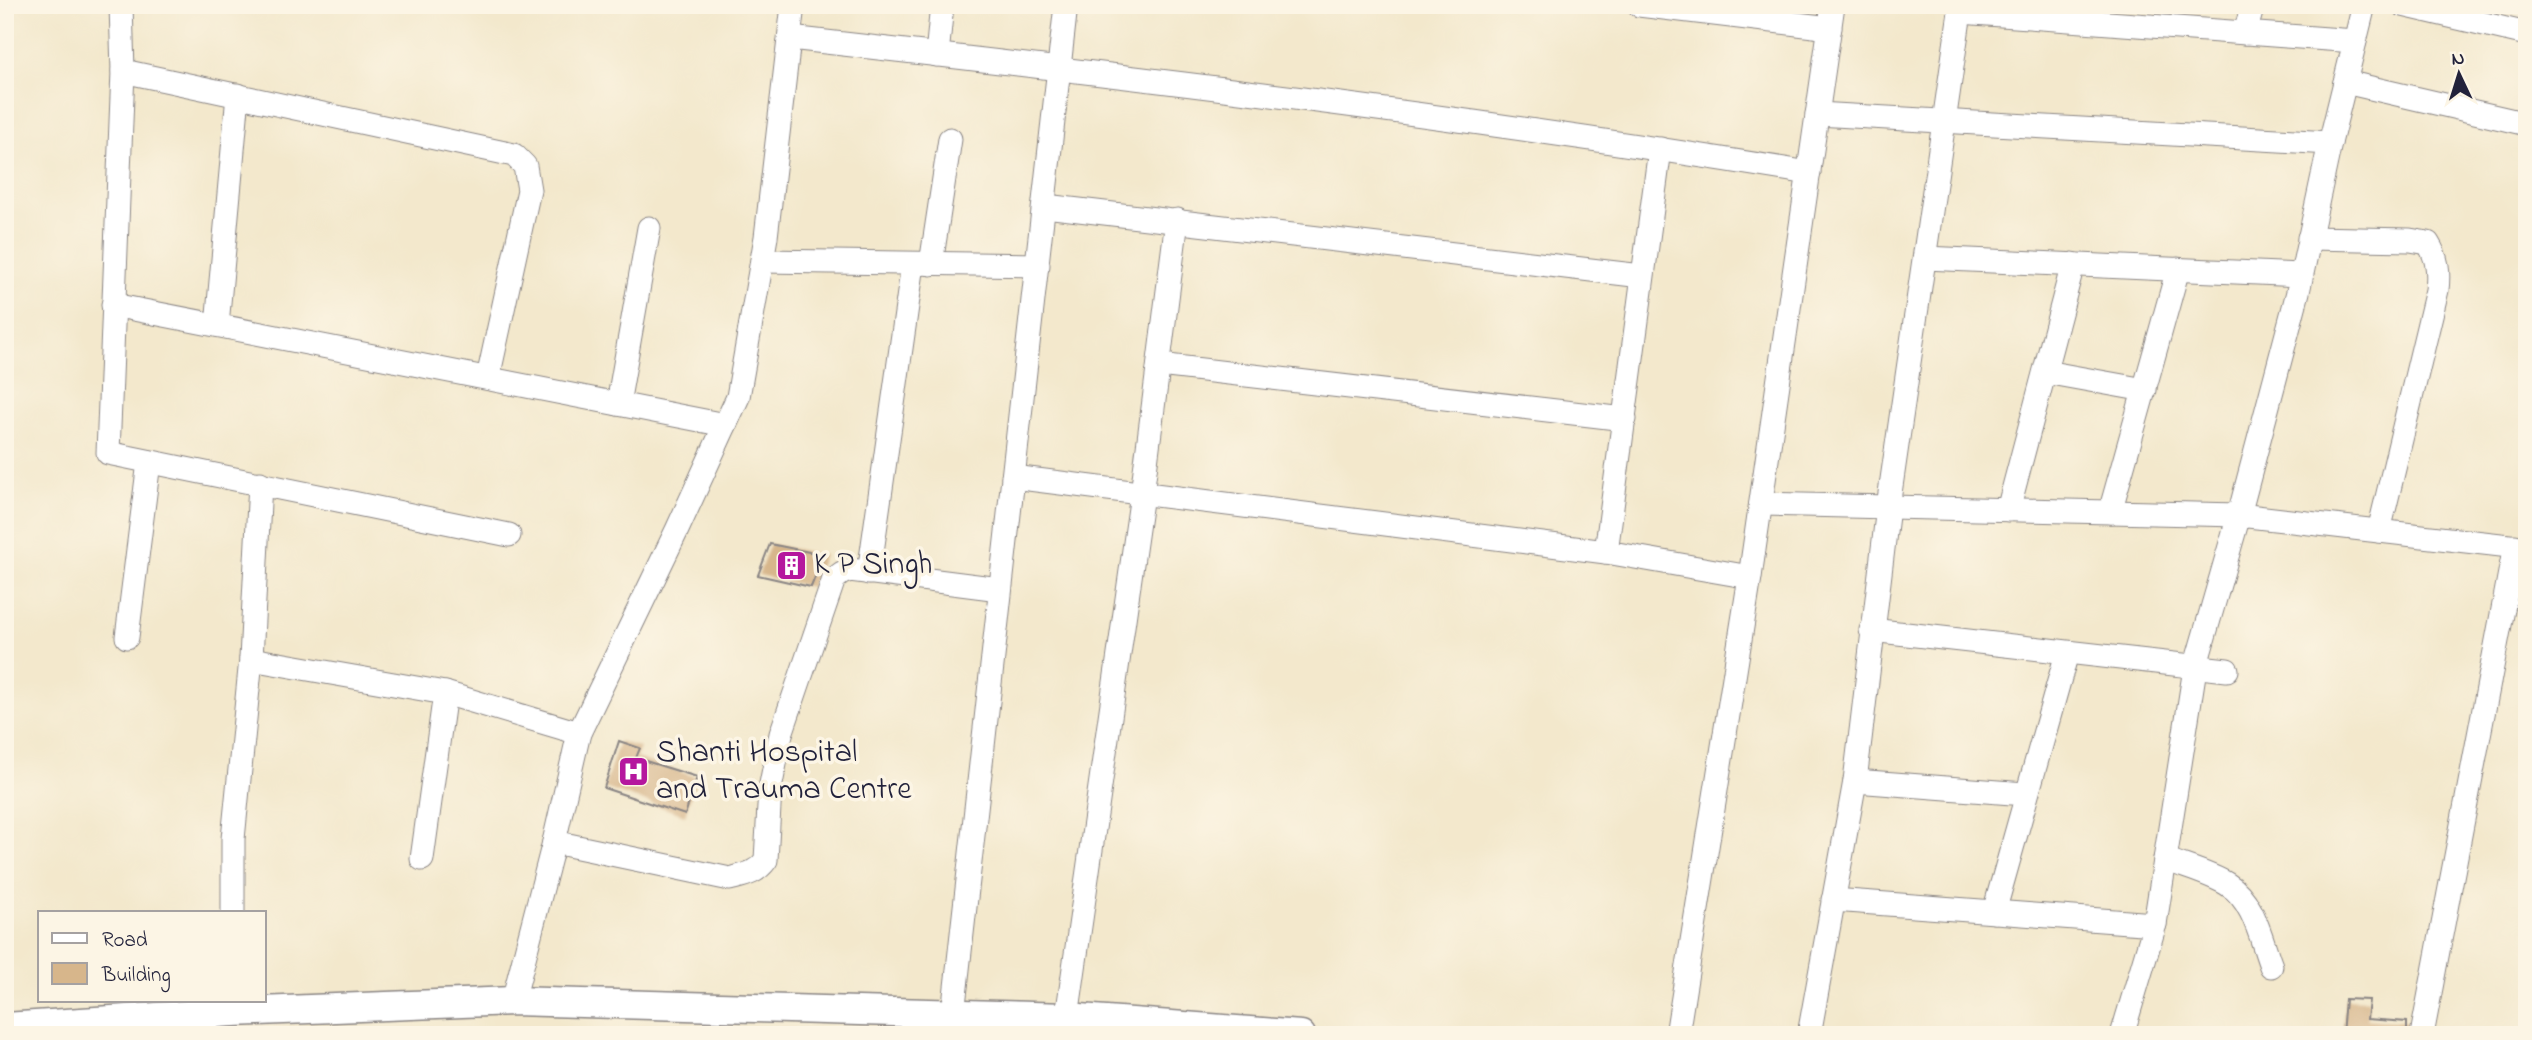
<svg xmlns="http://www.w3.org/2000/svg" width="2532" height="1040" viewBox="0 0 2532 1040" font-family="'Indie Flower',sans-serif">
<style>
.building{fill:#d7b68b}
.lines{fill:none;stroke-linecap:round;stroke-linejoin:round}
.minor-casing{stroke:#8a8584;stroke-width:25}
.major-casing{stroke:#8a8584;stroke-width:31}
.minor{stroke:#fff;stroke-width:23}
.major{stroke:#fff;stroke-width:28}
.labels{text-anchor:middle;dominant-baseline:central;stroke-width:7;stroke-linejoin:round;paint-order:stroke}
.poi-label{font-size:32px;fill:#22223b;stroke:#fcf5e5;text-anchor:start}
</style>
<rect width="100%" height="100%" fill="#fcf5e5"/>
<filter id="ink" filterUnits="userSpaceOnUse"><feTurbulence type="fractalNoise" baseFrequency=".0143" numOctaves="2"/><feDisplacementMap in="SourceGraphic" scale="14" xChannelSelector="R" yChannelSelector="G"/><feConvolveMatrix kernelMatrix="1 2 1 2 8 2 1 2 1" color-interpolation-filters="sRGB"/></filter>
<filter id="wash" filterUnits="userSpaceOnUse"><feTurbulence type="fractalNoise" baseFrequency=".00686" numOctaves="4" result="noise"/><feDisplacementMap in="SourceGraphic" scale="28" xChannelSelector="R" yChannelSelector="G"/><feGaussianBlur stdDeviation="1.57" result="paint"/><feColorMatrix in="noise" values="0 0 0 0 0 0 0 0 0 0 0 0 0 0 0 0 0 1.4 0 .05"/><feComposite in="paint" operator="in"/></filter>
<g filter="url(#wash)">
<rect width="100%" height="100%" fill="#f3e8cc"/>
<g id="blocks">
<g class="building">
<path d="M770,544L824,555L811,587L758,575Z"/>
<path d="M619,741L640,748L636,758L697,777L685,815L604,788Z"/>
<path d="M2345,999L2369,1000L2367,1019L2407,1022V1035H2342Z"/>
</g>
</g>
</g>
<g filter="url(#ink)">
<use href="#blocks" fill-opacity="0" stroke="#8a8584" stroke-width="2"/>
<g class="lines">
<defs>
<g id="minor">
<path d="M121,5L123,71L108,453L509,535"/>
<path d="M1639,5L1830,28"/>
<path d="M2403,5L2527,34"/>
<path d="M1960,12L2355,41"/>
<path d="M2245,33L2253,5"/>
<path d="M790,38C1130,76 1471,117 1809,173"/>
<path d="M937,55L942,5"/>
<path d="M123,71L514,155L525,166L529,190L488,378"/>
<path d="M2345,82L2527,124"/>
<path d="M1817,114L2330,143"/>
<path d="M1045,206L1642,276"/>
<path d="M2309,238L2410,240L2428,243C2438,259 2439,272 2437,290L2379,531"/>
<path d="M1925,258L2301,275"/>
<path d="M762,261L1038,265"/>
<path d="M931,264L950,139"/>
<path d="M113,305L725,425"/>
<path d="M217,325L238,95"/>
<path d="M1159,365L1625,419"/>
<path d="M2045,372L2145,390"/>
<path d="M618,404L649,228"/>
<path d="M1013,477L1606,552L1750,577"/>
<path d="M1761,504L2239,515L2527,548"/>
<path d="M2008,510L2073,264"/>
<path d="M2110,512L2178,269"/>
<path d="M1606,552L1660,149"/>
<path d="M869,573L913,264"/>
<path d="M1871,630L2227,670"/>
<path d="M127,637L149,462"/>
<path d="M251,659L445,693L579,733"/>
<path d="M1855,781L2025,794"/>
<path d="M554,842L730,879C745,875 757,873 766,860L770,789L781,734L834,579L842,573L850,570L1000,589"/>
<path d="M422,859L445,693"/>
<path d="M2165,859C2185,867 2209,873 2227,884C2254,900 2261,940 2271,966"/>
<path d="M1833,900L2155,924"/>
<path d="M233,912V839L251,659L260,483"/>
<path d="M1994,912L2067,653"/>
<path d="M513,1001L554,842L579,733L677,530L738,397L766,237L793,5"/>
<path d="M953,1014L1066,5"/>
<path d="M1067,1017L1142,494L1177,220"/>
<path d="M1677,1035L1750,577L1833,5"/>
<path d="M1809,1035L1855,781L1888,507L1961,5"/>
<path d="M2122,1035L2155,924L2195,668L2239,515L2298,292L2330,143L2364,5"/>
<path d="M2422,1035L2515,546"/>
</g>
<path id="major" d="M5,1027L233,1012L513,1001L1067,1017L1301,1035"/>
</defs>
<use href="#minor" class="minor-casing"/>
<use href="#major" class="major-casing"/>
<use href="#minor" class="minor"/>
<use href="#major" class="major"/>
</g>
</g>
<defs>
<symbol id="building-square" viewBox="-11 -11 22 22"><rect x="-9" y="-9" width="18" height="18" rx="4" fill="#b5179e" stroke="#fcf5e5"/><path d="M-4-6H4V6H1V3H-1V6H-4ZM-2.5-4.3h1.7v1.8h-1.7ZM.8-4.3h1.7v1.8H.8ZM-2.5-1h1.7V.8h-1.7ZM.8-1h1.7V.8H.8Z" fill="#fff"/></symbol>
<symbol id="hospital-square" viewBox="-11 -11 22 22"><rect x="-9" y="-9" width="18" height="18" rx="4" fill="#b5179e" stroke="#fcf5e5"/><path d="M-5-5h3v3.5h4V-5h3V5h-3V1.5h-4V5h-3Z" fill="#fff"/></symbol>
</defs>
<g fill-rule="evenodd">
<use href="#building-square" x="774" y="548" width="35" height="35"/>
<use href="#hospital-square" x="616" y="754" width="35" height="35"/>
</g>
<g class="labels">
<g class="poi-label">
<text x="814" y="565">K P Singh</text>
<text x="656" y="753">Shanti Hospital<tspan x="656" dy="37">and Trauma Centre</tspan></text>
</g>
</g>
<rect width="2532" height="1040" fill="none" stroke="#fcf5e5" stroke-width="28"/>
<rect x="38" y="911" width="228" height="91" fill="#fcf5e5" stroke="#a5a1a1" stroke-width="2"/>
<rect x="52" y="933" width="35" height="10" fill="#ffffff" stroke="#a5a1a1" stroke-width="2"/>
<text x="102" y="946" font-size="21" fill="#22223b">Road</text>
<rect x="52" y="963" width="35" height="21" fill="#d7b68b" stroke="#a5a1a1" stroke-width="2"/>
<text x="102" y="981" font-size="21" fill="#22223b">Building</text>
<g transform="translate(2459 74) rotate(356)" stroke="#fcf5e5" stroke-width="5" paint-order="stroke">
<path d="M0-5L12 26L0 18L-12 26Z" fill="#22223b"/>
<text y="-10" font-size="19" font-weight="bold" text-anchor="middle" fill="#22223b">N</text>
</g>
</svg>
